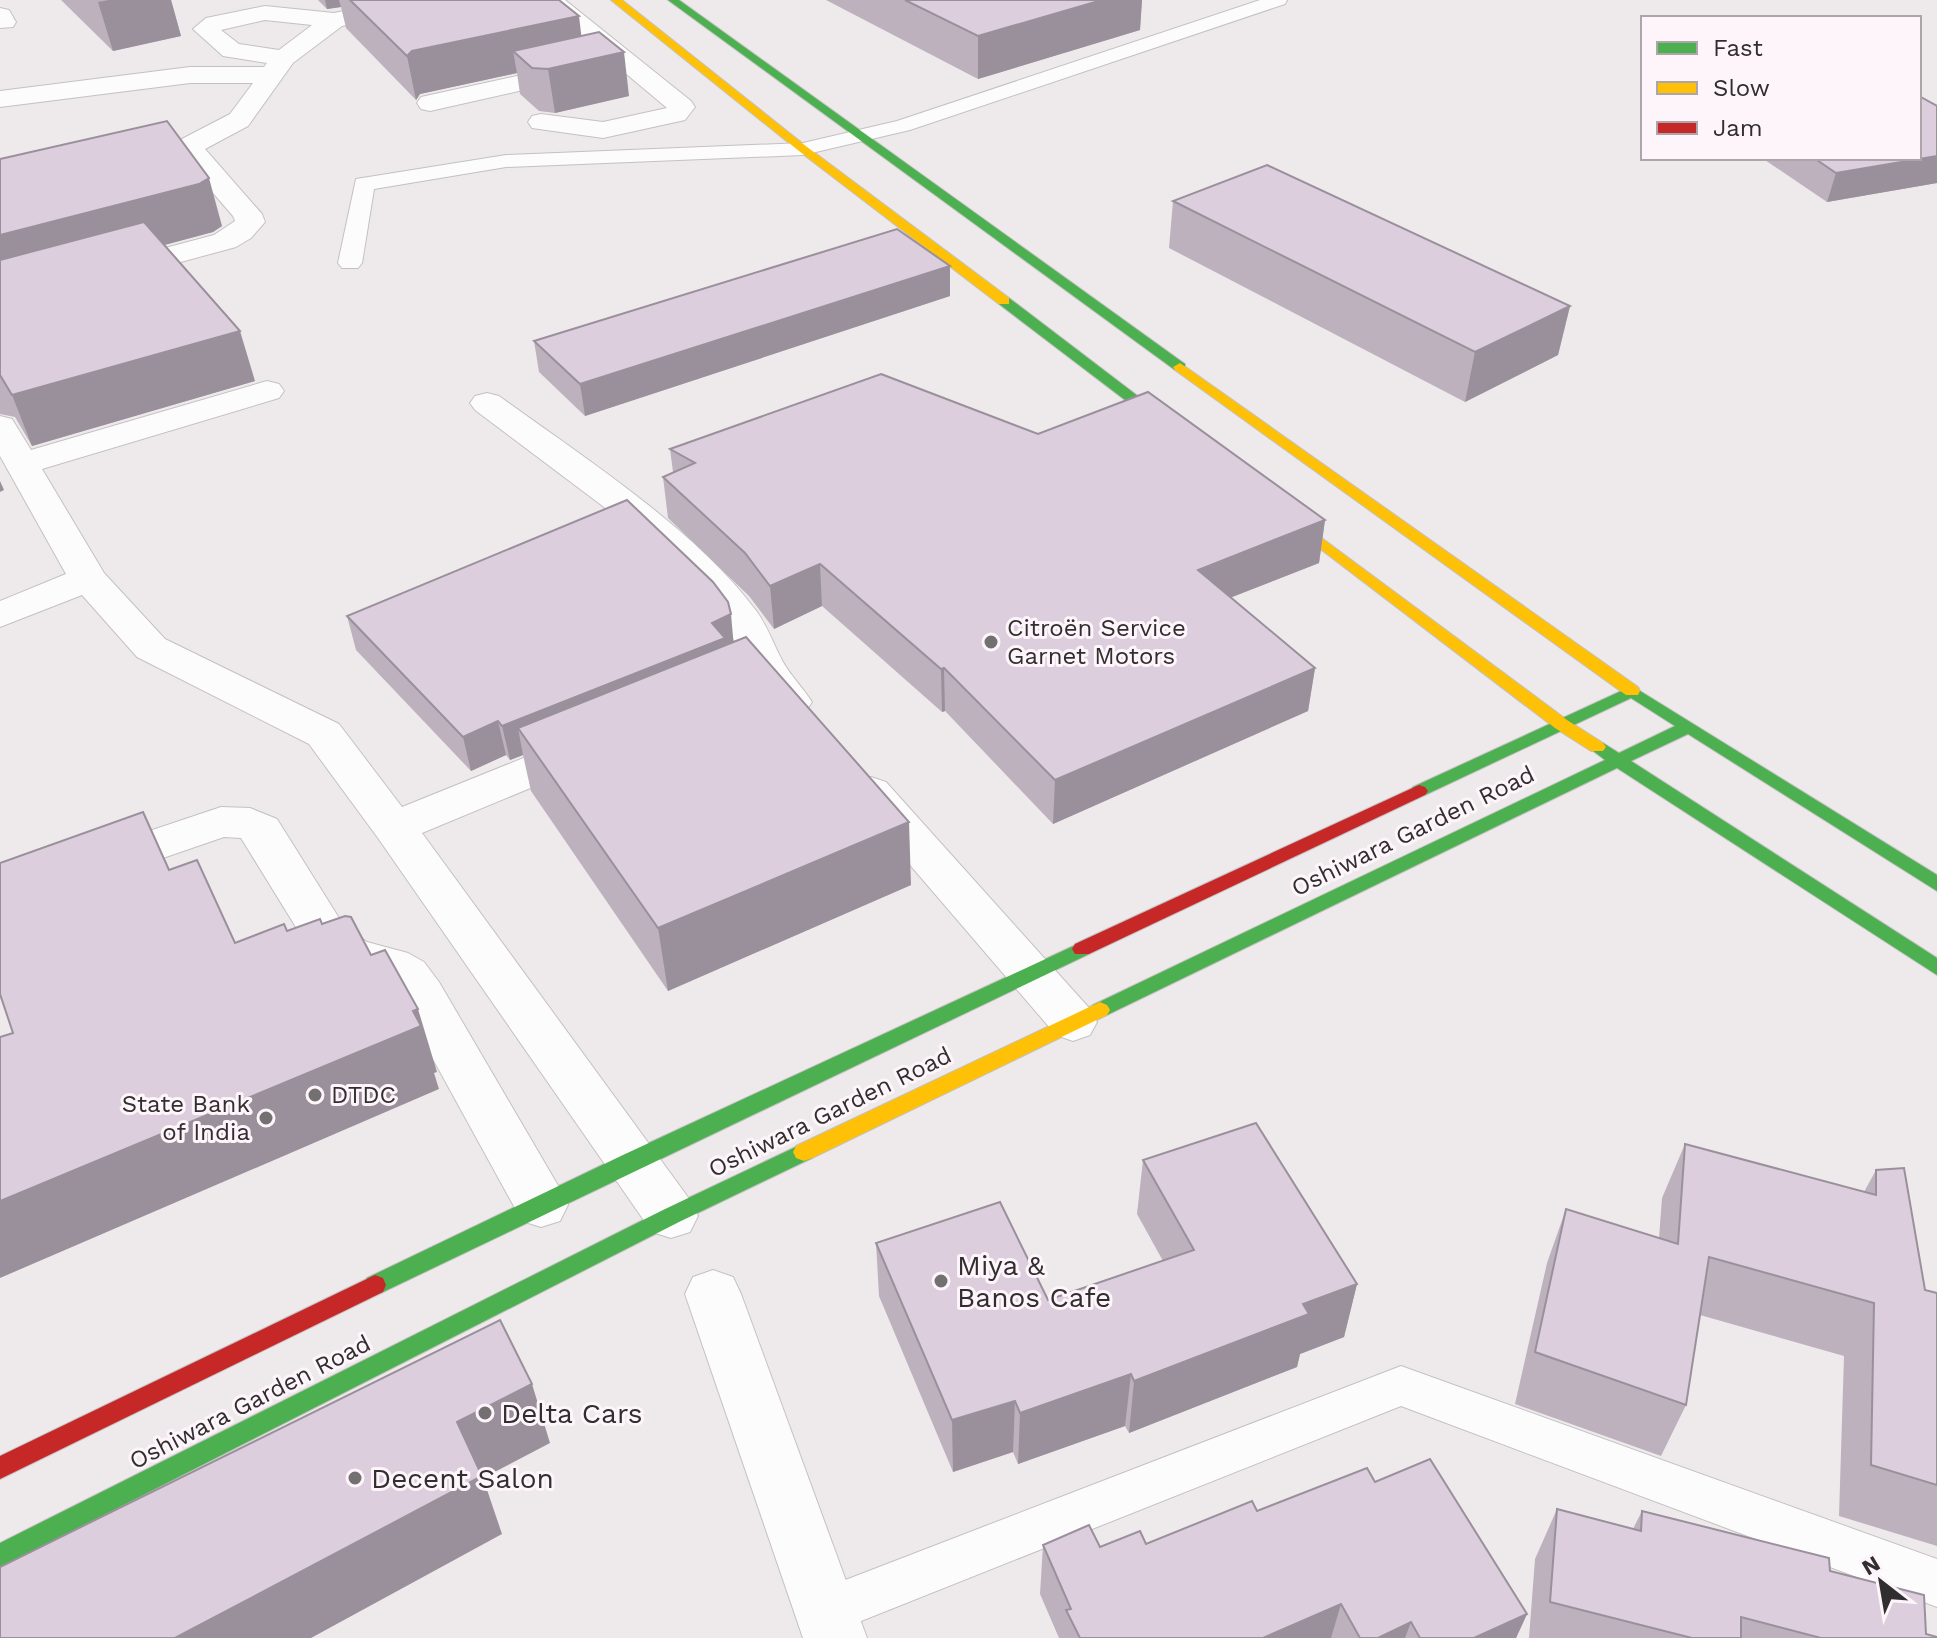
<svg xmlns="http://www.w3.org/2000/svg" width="1937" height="1638" viewBox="0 0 1937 1638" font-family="'Work Sans',sans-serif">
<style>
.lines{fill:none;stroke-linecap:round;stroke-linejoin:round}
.lane-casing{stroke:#c4c1c2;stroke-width:2}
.street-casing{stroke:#c4c1c2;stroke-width:2}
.fast-casing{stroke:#c4c1c2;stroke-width:2}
.slow-casing{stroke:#c4c1c2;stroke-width:2}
.jam-casing{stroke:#c4c1c2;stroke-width:2}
.lane{fill:#fcfcfc;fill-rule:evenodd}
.street{fill:#fcfcfc;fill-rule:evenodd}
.fast{fill:#4caf50;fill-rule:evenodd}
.slow{fill:#ffc107;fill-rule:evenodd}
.jam{fill:#c62828;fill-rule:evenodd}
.wall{fill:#bdb1be}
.shaded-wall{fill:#9a909b}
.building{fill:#dccedd;stroke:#9a909b;stroke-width:2}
.poi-dot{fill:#737072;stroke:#fef5fa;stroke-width:3}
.labels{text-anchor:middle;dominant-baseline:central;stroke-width:6;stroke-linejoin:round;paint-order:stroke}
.poi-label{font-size:24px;fill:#312e30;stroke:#fef5fa;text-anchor:start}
.street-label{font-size:24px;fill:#312e30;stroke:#fef5fa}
.near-poi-label{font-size:28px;fill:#312e30;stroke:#fef5fa;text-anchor:start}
</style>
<rect width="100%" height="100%" fill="#eeeaec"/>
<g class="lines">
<defs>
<g id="lane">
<path d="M1260,0H1287L1285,4L910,130L803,155L506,167L374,189L362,263L358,268H342L338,263L356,179L506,155L803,143L897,121Z"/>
<path d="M1401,1366L1937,1559V1607L1401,1406L826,1635L809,1628L801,1611L809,1594Z"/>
</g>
<g id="street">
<path d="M399,0H448L444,5L436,7L342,26L293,63L248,126L205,149L262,214L265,222L251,238L236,247L0,311V292L214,235L235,221L233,216L182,157L127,170L117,168L113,162L117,156L178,141L230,114L253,83H190L0,107V91L190,67H264L267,63L223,56L193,29L206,18L265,6L334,13ZM265,20L312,25L279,50L239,44L221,30Z"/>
<path d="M538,0H565L691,101L695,107L685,120L603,138L532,128L528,122L532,116L541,114L603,122L667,108Z"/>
<path d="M0,8L9,10L16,22L13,27L0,28Z"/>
<path d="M576,63L585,66L589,71L585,76L430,111L421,109L417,103L421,97Z"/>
<path d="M267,381L279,384L284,391L279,398L42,469L104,573L165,639L339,724L402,807L568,740L583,736L598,740L604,750L598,760L422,833L690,1200L698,1216L690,1232L671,1238L652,1232L378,838L309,744L137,657L82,595L0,627V601L66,574L0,456V416L12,419L31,450Z"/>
<path d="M487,393L499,396C580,455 694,528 754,608C767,624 773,644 783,662C791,676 803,688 812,702L806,711L791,715L776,711L747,668L725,622L694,588L604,507L475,410L470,403L475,396Z"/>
<path d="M871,777L886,782L1090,1009L1097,1022L1090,1035L1073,1041L1056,1035L856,802L849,792L856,782Z"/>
<path d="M221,807L250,808L277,819L344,926L367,942L408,953L424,962L439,982L560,1189L568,1205L560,1221L541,1227L522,1221L405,1008L390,988L377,979L336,968L310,950L241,838L224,837L0,914V881Z"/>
<path d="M713,1270L733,1277L741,1294L867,1638H803L685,1294L693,1277Z"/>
</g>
<g id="fast">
<path d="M668,0H679L1185,364V370H1175Z"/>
<path d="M999,298H1009L1185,432V438H1175L999,304Z"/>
<path d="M1632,686L1937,875V891L1688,734L1631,761L1937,958V975L1617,768L1107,1015H1093L1090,1010L1093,1005L1605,760L1588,747L1591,743H1603L1619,753L1675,726L1631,698L1425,795H1413L1410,791L1413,787Z"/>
<path d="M1082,942L1089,944L1092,949L1089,954L383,1292L375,1295L367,1292L364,1285L367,1278L623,1155Z"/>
<path d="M804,1143L812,1146L815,1152L812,1158L679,1222L0,1568V1543L663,1210Z"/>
</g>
<g id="slow">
<path d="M611,0H622L807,147L1009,298V304H999L799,151Z"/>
<path d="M1180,363L1638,687L1640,691L1638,695H1626L1175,370L1173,367Z"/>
<path d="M1273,502L1567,720L1603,743L1606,747L1603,751H1591L1555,728L1268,509V503Z"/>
<path d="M1100,1002L1107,1005L1110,1010L1107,1015L812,1158L804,1161L796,1158L793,1152L796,1146Z"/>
</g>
<g id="jam">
<path d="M1419,785L1425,787L1428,791L1425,795L1089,954H1075L1072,949L1075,944Z"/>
<path d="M375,1275L383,1278L386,1285L383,1292L0,1479V1456Z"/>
</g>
</defs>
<use href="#lane" class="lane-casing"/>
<use href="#street" class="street-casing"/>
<use href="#fast" class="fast-casing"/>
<use href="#slow" class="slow-casing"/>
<use href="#jam" class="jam-casing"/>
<use href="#lane" class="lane"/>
<use href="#street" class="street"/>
<use href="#fast" class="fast"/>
<use href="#slow" class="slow"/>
<use href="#jam" class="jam"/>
</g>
<g class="wall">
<path d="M61,0H171L181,36L113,51Z"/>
<path d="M318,0H559L581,36L629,96L555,113L539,111L520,94L517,73L420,94L416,100L346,28L341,7L327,9Z"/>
<path d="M826,0H1142L1140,30L978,79Z"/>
<path d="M1937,106V183L1827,202L1762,158H1919Z"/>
<path d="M0,159L222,226L213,232L164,245L255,381L32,446L15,417L0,414Z"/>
<path d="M1173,201L1570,306L1558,355L1465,402L1169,248Z"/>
<path d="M950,266V296L585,416L539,372L534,341Z"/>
<path d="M1038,434L1325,520L1319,563L1231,597L1315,668L1308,711L1053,824L945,711L942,712L822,606L774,629L749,596L668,518L663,477L673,472L670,449Z"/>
<path d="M347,616L734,642L911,885L668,991L531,791L523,755L510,760L506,755L471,771L356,650Z"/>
<path d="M1685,1144L1864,1192L1876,1170L1925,1290L1937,1293V1546L1839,1516L1844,1356L1700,1315L1686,1405L1661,1456L1515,1404L1547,1263L1566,1209L1659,1238L1662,1198Z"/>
<path d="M1143,1160L1357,1284L1344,1337L1300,1354L1297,1367L1129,1433L1125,1426L1018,1464L1013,1452L953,1472L879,1296L876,1243L1048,1300L1163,1261L1137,1214Z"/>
<path d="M1375,1482L1527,1614L1516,1638H1059L1040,1594L1043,1545L1100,1547L1146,1544L1257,1511Z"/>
<path d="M1557,1509L1633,1529L1642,1511L1830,1571L1926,1634L1937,1638H1529L1535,1559Z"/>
</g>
<g class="shaded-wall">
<path d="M109,0H171L181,36L113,51L98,2Z"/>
<path d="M325,0H339L341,7L327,9Z"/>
<path d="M1102,0H1142L1140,30L978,79V36Z"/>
<path d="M579,16L584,58L513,51L517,73L420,94L416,100L407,56L412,51Z"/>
<path d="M624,52L629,96L555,113L548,69Z"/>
<path d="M1937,156V183L1827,202L1836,173Z"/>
<path d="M209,178L222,226L213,232L0,289V235Z"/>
<path d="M950,266V296L585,416L580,384Z"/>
<path d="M1570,306L1558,355L1465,402L1475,352Z"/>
<path d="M240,331L255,381L32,446L12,395Z"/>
<path d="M0,481L4,490L0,492Z"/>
<path d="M1325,520L1319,563L1194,612L1198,570Z"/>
<path d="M820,564L822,606L774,629L770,586Z"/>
<path d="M731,614L734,648L518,728L523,755L510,760L502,726Z"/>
<path d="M944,668L945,711L942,712L941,669Z"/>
<path d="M1315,668L1308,711L1053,824L1055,780Z"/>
<path d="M498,721L506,755L471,771L463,737Z"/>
<path d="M909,822L911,885L668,991L658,928Z"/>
<path d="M418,1009L437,1072L434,1073L439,1089L0,1278V1201Z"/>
<path d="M1357,1284L1344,1337L1300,1354L1297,1367L1129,1433L1134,1381L1303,1304Z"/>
<path d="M1131,1374L1125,1426L1018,1464L1020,1413Z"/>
<path d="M532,1384L550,1443L483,1478L502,1534L311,1638H175L457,1422Z"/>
<path d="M1015,1401L1013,1452L953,1472L952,1420Z"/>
<path d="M1341,1604L1331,1638H1263Z"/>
<path d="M1527,1614L1516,1638H1474Z"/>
<path d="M1411,1622L1405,1638H1378Z"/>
</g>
<g class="building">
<path d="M350,0H559L579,16L412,51L407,56Z"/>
<path d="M905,0H1102L978,36Z"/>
<path d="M599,32L624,52L548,69L532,68L513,51Z"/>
<path d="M1919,96L1937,106V156L1836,173L1814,158H1919Z"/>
<path d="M167,121L209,178L199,184L0,235V159Z"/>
<path d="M1267,165L1570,306L1475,352L1173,201Z"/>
<path d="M144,222L240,331L12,395L0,375V260Z"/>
<path d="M897,229L950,266L580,384L534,341Z"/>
<path d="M881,374L1038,434L1148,392L1325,520L1198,570L1315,668L1055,780L944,668L941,669L820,564L770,586L745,553L663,477L695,463L670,449Z"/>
<path d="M627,500L713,582L728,602L731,614L712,623L725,638L502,726L498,721L463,737L347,616Z"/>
<path d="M746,637L909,822L658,928L518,728Z"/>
<path d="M143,812L169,870L197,860L235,943L284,924L287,931L320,919L322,924L345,916L351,917L371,955L385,950L418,1009L413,1011L421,1026L0,1201V1037L13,1033L0,994V863Z"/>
<path d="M1256,1123L1357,1284L1303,1304L1309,1314L1134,1381L1131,1374L1020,1413L1015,1401L952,1420L876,1243L1000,1202L1048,1300L1194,1250L1143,1160Z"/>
<path d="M1685,1144L1876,1195V1170L1904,1168L1925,1290L1937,1293V1485L1871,1465L1874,1303L1709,1257L1686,1405L1535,1352L1566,1209L1678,1244Z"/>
<path d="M500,1320L532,1384L457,1422L482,1476L175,1638H0V1567Z"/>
<path d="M1430,1459L1527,1614L1474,1638H1420L1411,1622L1378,1638H1360L1341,1604L1263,1638H1080L1066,1610L1071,1609L1043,1545L1089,1525L1100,1547L1140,1531L1146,1544L1252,1501L1257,1511L1367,1468L1375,1482Z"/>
<path d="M1557,1509L1641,1531L1642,1511L1829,1558L1830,1571L1924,1595L1926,1634L1937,1637V1638H1821L1741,1617V1638H1692L1550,1602Z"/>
</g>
<g class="poi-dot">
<circle cx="991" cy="642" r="8"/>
<circle cx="315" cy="1095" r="8"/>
<circle cx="266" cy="1118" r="8"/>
<circle cx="941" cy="1281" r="8"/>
<circle cx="485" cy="1413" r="8"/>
<circle cx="355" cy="1478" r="8"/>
</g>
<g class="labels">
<g class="poi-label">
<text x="1007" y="628">Citroën Service<tspan x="1007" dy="28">Garnet Motors</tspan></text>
<text x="331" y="1095">DTDC</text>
<text x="250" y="1104" text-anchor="end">State Bank<tspan x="250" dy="28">of India</tspan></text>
</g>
<g class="street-label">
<text transform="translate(1413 831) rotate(-26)">Oshiwara Garden Road</text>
<text transform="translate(830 1112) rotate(-26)">Oshiwara Garden Road</text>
<text transform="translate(250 1402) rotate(-27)">Oshiwara Garden Road</text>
</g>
<g class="near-poi-label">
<text x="957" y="1265">Miya &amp;<tspan x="957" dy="32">Banos Cafe</tspan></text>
<text x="501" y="1413">Delta Cars</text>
<text x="371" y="1478">Decent Salon</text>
</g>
</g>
<rect x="1641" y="16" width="280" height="144" fill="#fef5fa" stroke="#aca5a9" stroke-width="2"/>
<rect x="1657" y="42" width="40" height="12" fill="#4caf50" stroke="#aca5a9" stroke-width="2"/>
<text x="1713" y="56" font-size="24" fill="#312e30">Fast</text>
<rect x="1657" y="82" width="40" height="12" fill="#ffc107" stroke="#aca5a9" stroke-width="2"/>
<text x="1713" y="96" font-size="24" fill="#312e30">Slow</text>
<rect x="1657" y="122" width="40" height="12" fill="#c62828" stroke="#aca5a9" stroke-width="2"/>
<text x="1713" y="136" font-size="24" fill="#312e30">Jam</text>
<g transform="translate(1881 1582) rotate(329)" stroke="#fef5fa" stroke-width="6" paint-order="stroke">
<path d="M0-6L14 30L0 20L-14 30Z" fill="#312e30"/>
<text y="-12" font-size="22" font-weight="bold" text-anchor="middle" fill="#312e30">N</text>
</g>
</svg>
